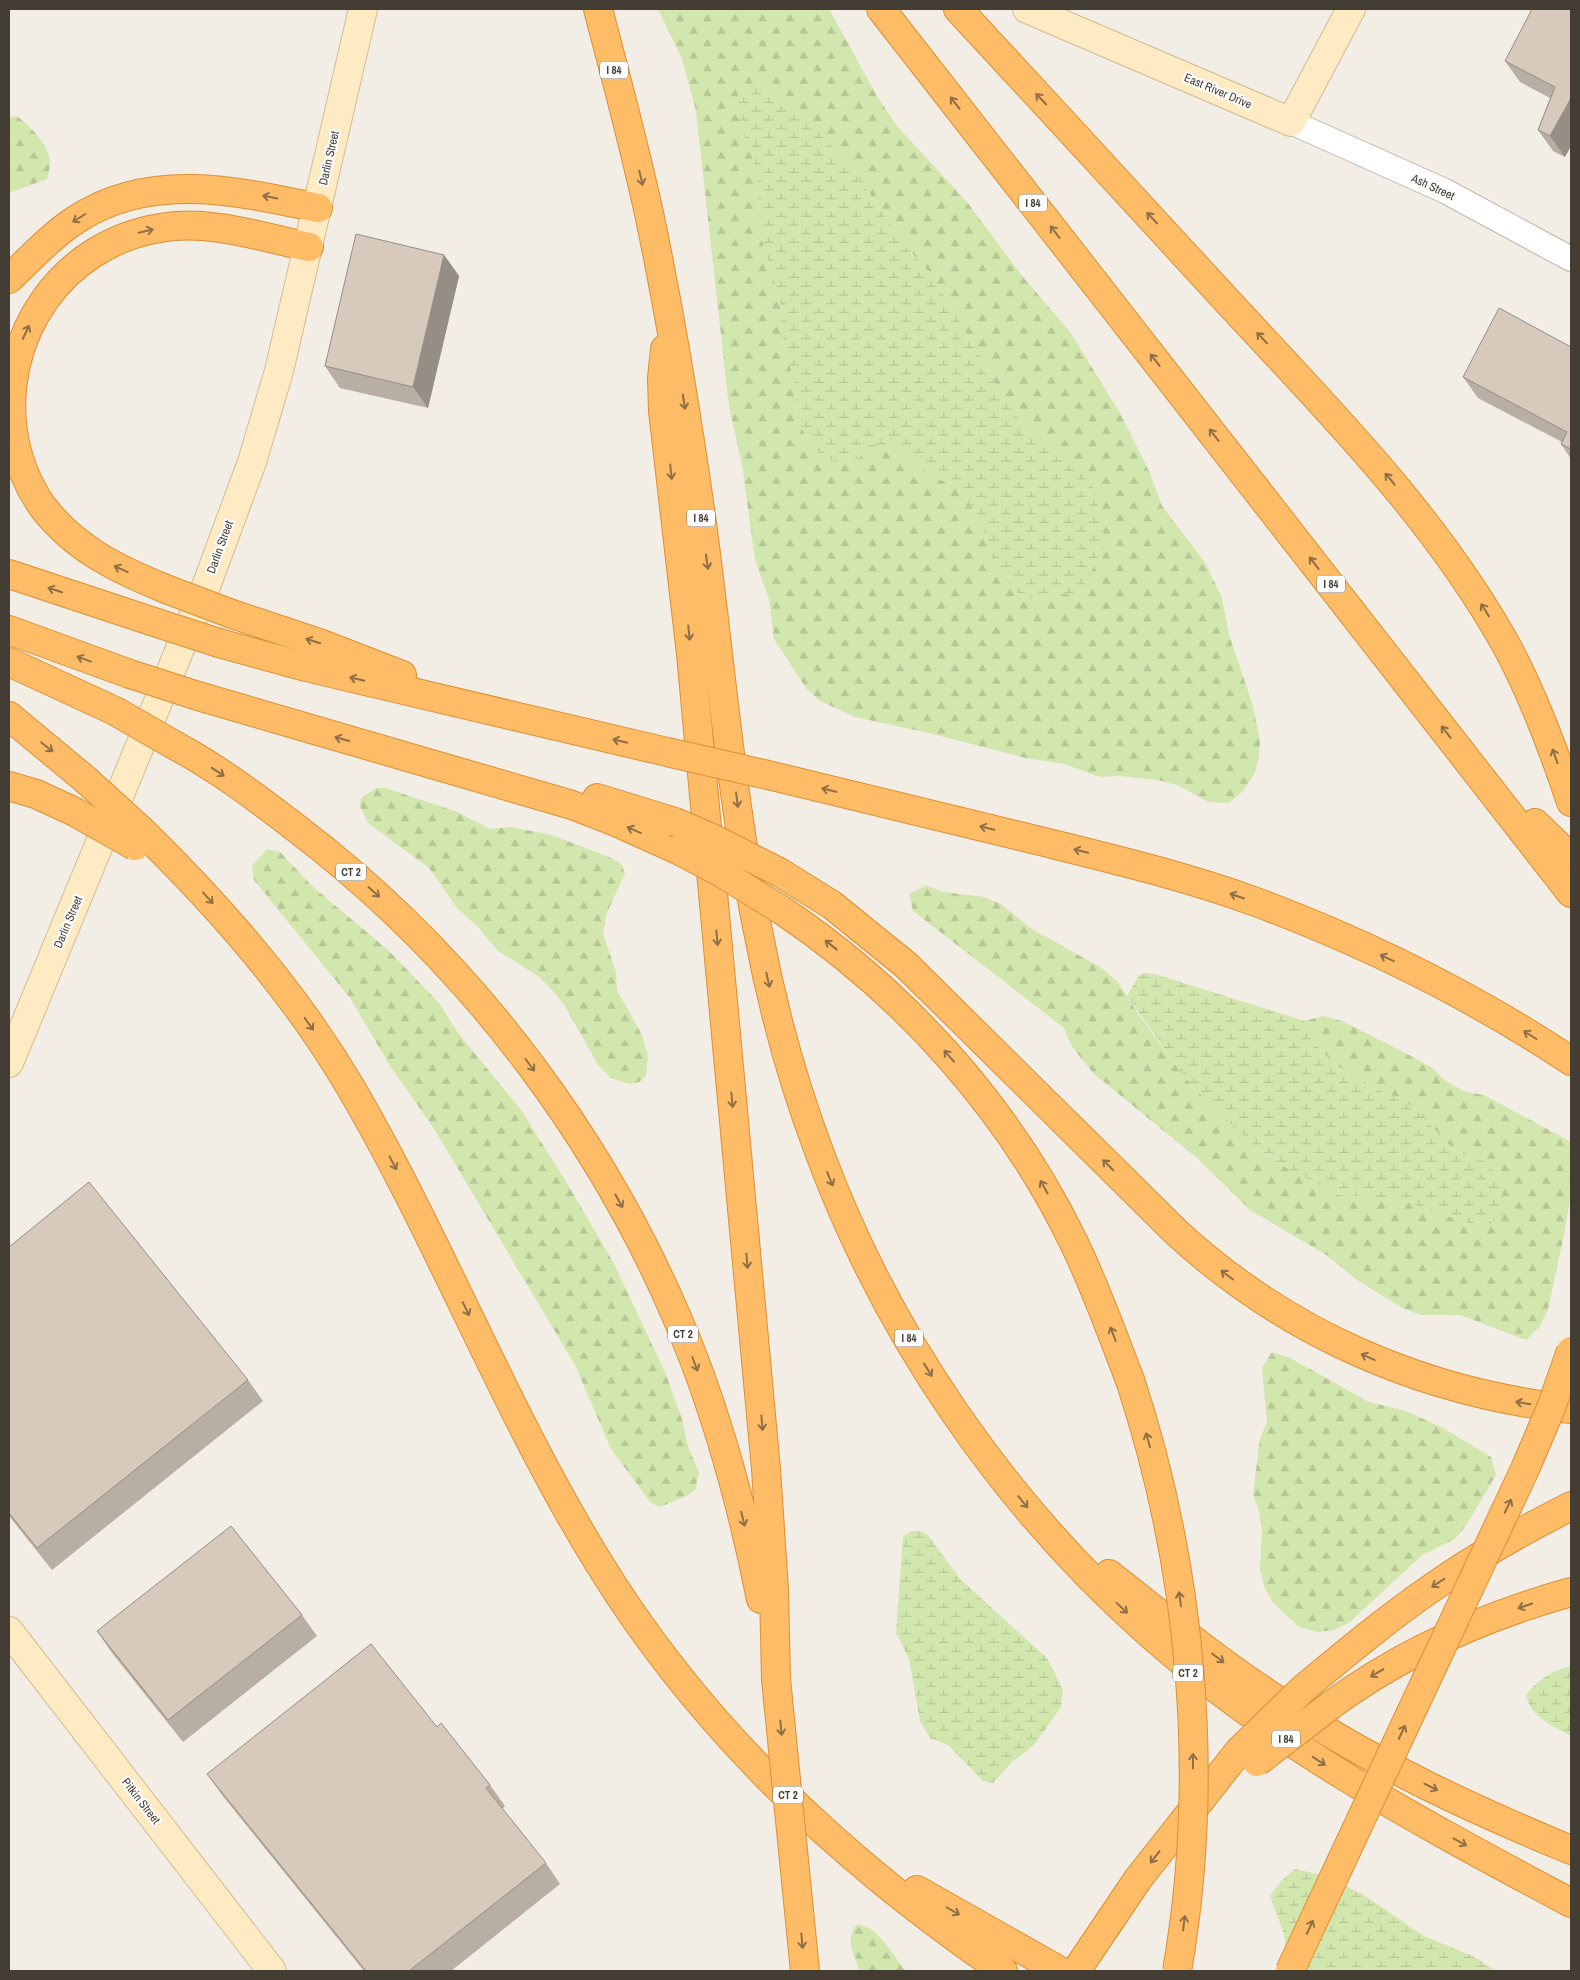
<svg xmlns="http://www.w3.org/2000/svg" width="1580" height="1980" viewBox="0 0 1580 1980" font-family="'Archivo Narrow',sans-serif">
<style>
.forest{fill:url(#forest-firs);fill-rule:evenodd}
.wetland{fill:url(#wetland-marsh)}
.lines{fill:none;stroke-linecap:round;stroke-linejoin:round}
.street-casing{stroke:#c0b7aa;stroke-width:26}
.secondary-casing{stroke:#d2bc94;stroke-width:30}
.highway-casing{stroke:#dc8f35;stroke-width:30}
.street{stroke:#fff;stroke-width:24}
.secondary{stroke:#feeac3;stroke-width:28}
.highway{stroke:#fdbc65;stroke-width:28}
.highway-bridge-casing{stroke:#dc8f35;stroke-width:30;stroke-linecap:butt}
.highway-bridge{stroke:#fdbc65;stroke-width:28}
.wall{fill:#b9aea3}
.shaded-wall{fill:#968d84}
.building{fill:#d7cabd;stroke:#968d84}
.oneway{stroke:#8e7048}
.labels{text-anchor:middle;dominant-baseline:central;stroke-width:4;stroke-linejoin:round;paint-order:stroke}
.shield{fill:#fff;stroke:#7c7771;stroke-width:1}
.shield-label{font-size:11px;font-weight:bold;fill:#443d34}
.street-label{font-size:12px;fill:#443d34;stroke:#fff}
</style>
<defs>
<pattern id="forest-firs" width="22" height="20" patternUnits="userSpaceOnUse" patternTransform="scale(1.25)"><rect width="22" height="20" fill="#d2e7ad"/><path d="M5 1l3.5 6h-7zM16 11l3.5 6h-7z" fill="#b6c795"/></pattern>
<pattern id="wetland-marsh" width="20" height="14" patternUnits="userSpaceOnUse" patternTransform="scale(1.25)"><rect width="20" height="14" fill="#d2e7ad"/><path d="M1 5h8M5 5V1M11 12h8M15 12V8" fill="none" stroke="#b6c795"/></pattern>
</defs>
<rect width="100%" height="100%" fill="#f2ede5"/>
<g class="forest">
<path d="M658,9H829L877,96L897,126L967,202L1023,277L1070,332L1120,413L1149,471L1162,506L1206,564L1222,598L1229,635L1252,703L1260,739L1259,758L1253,776L1243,791L1229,803L1209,802L1177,785L1158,780L1119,776L1100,777L1064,764L1026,758L929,733L855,717L820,701L806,688L774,639L769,599L755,560L742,464L729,407L696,111L682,59ZM852,168L906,247L931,274L1014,413L1026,427L998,570L976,513L955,483L936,479L905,454L888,445H869L858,459L841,464L822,457L799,425L795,406L796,387L780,330L783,311L760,233L757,172Z"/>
<path d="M17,116C30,126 49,145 50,162C50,168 48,174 47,179L9,193V118Z"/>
<path d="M376,788H385L455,811L490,829L511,827L552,835L611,858L621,864L625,873L606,915L603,934L616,972L617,990L642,1035L648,1056L646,1076L639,1082L630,1084L611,1078L598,1065L565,1006L552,990L539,977L497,950L479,928L457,908L429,868L368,823L360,806L361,798Z"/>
<path d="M267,849L280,852L312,886L389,951L439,1003L458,1033L521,1110L570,1188L613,1262L665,1372L682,1419L688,1447L699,1472L695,1490L686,1496L660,1507L651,1503L611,1449L575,1365L433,1127L392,1069L350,998L254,880L252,866Z"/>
<path d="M926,885L944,892L984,897L1001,904L1030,928L1100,967L1117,981L1139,1015L1184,1076L1211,1106L1268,1158L1338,1195L1395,1198L1468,1223L1487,1225L1488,1163L1454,1150L1417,1111L1402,1099L1385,1093L1337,1066L1323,1053L1311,1038L1305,1021L1323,1016L1342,1021L1413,1057L1431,1067L1447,1082L1466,1092L1484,1095L1571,1142V1193L1564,1235L1548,1309L1540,1326L1526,1340L1460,1315H1421L1404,1309L1357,1280L1328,1256L1250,1210L1197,1158L1093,1073L1071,1045L1064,1028L913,911L909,894Z"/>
<path d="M1272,1352L1290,1358L1369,1402L1406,1411L1443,1428L1491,1457L1496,1475L1467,1524L1455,1539L1421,1556L1351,1621L1335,1630L1317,1632L1299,1627L1273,1603L1264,1586L1260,1568L1262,1531L1259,1511L1253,1494L1260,1439L1267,1422L1262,1368Z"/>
<path d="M857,1924C880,1927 892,1955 906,1971H860C854,1953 844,1940 857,1924Z"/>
</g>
<g class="wetland">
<path d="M755,86L772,90L794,106L852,168L906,247L931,274L1014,413L1026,427L1071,461L1094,489L1106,542L1081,592L1023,599L998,570L976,513L955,483L936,479L905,454L888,445H869L858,459L841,464L822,457L799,425L795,406L796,387L780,330L783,311L760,233L757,172L739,120L736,101L739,93Z"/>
<path d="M1145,973L1155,974L1305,1021L1311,1038L1323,1053L1337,1066L1385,1093L1402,1099L1417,1111L1454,1150L1488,1163L1499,1179L1503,1197V1216L1487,1225L1468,1223L1395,1198L1338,1195L1268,1158L1211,1106L1184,1076L1127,996L1139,975Z"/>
<path d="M911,1531H920L928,1535L961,1580L1047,1658L1063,1690L1061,1707L1034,1745L1012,1762L993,1783L983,1781L948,1745L930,1738L920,1721L909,1659L896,1633L903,1537Z"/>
<path d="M1571,1666V1736C1553,1726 1530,1717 1526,1695C1540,1678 1550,1672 1571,1666Z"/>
<path d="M1295,1869L1321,1875L1362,1894L1424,1936L1475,1957L1496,1971H1296L1287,1953L1284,1934L1270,1896L1281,1881Z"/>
</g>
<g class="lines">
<defs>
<path id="street" d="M1291,122L1445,191L1571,259"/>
<g id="secondary">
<path d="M1027,9L1291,122L1351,9"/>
<path d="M9,1063L208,581L252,462L279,371L363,9"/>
<path d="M9,1631L272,1971"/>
</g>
<g id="highway">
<path d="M598,9C616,78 635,148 650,218C670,314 686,411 700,509C720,651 730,795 759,936C773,1010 793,1083 820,1154C888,1337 1005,1506 1151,1635C1279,1748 1422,1823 1571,1903"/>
<path d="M881,9L1571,893"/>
<path d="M958,9C1049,107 1140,206 1230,304C1329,411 1433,515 1505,643C1533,694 1553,748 1571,802"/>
<path d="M9,279C31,258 52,235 77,219C151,171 238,191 318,208"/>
<path d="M665,349L662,378L663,411L691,654L766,1469L774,1590L776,1679"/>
<path d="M9,574L151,621"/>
<path d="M166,589C117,569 75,549 42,506C27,484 17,458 13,432C0,335 62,244 160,228C209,219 261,237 309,247"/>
<path d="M232,614L322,644L402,675"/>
<path d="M9,630L130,674"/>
<path d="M219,643L306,667L667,752"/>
<path d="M9,662L115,711"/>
<path d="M198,696L572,805L616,822L678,850"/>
<path d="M9,716L86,780"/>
<path d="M176,746C219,769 258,799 296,828C474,963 615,1153 695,1362C724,1439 745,1519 761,1599"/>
<path d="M768,775C854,796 941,817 1028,838C1104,857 1182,875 1256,902C1366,943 1473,996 1571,1061"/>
<path d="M9,786L36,794L73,811"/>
<path d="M597,798L675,822"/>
<path d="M1535,823L1571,858"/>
<path d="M141,830C219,906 292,989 348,1083C439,1237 503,1407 597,1560C698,1726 843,1862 1003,1971"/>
<path d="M779,872L832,905L906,965L1175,1231C1285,1333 1423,1393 1571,1409"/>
<path d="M783,911C906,994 1010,1110 1074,1243C1096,1288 1112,1334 1130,1380"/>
<path d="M1109,1574C1167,1620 1225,1667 1288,1707C1377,1765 1474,1810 1571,1850"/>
<path d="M1304,1688C1346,1653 1388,1618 1433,1587C1477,1556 1524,1530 1571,1506"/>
<path d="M1331,1705C1403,1652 1485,1616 1571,1592"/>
<path d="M917,1890L1060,1971"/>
<path d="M799,1911L805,1971"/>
<path d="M1076,1971L1138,1879L1239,1751"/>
</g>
</defs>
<use href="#street" class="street-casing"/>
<use href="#secondary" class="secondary-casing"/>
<use href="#highway" class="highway-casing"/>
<use href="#street" class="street"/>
<use href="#secondary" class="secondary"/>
<use href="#highway" class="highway"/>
<defs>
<g id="highway-bridge">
<path d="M166,589L232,614"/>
<path d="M151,621L219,643"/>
<path d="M130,674L198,696"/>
<path d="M115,711L176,746"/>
<path d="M667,752L768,775"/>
<path d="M86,780L141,830"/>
<path d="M73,811L135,846"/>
<path d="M675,822L712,838L779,872"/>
<path d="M678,850L722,873L783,911"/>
<path d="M1130,1380C1192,1568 1211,1776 1177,1971"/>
<path d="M776,1679L799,1911"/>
<path d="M1239,1751L1304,1688"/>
<path d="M1257,1762L1331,1705"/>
<path d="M1290,1971L1525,1469L1551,1408L1571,1351"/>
</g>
</defs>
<use href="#highway-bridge" class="highway-bridge-casing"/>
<use href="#highway-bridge" class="highway-bridge"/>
</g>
<g class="wall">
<path d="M1571,9L1565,157L1553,151L1538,130L1550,98L1520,82L1505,61Z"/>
<path d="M444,255L459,276L428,408L340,388L325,366Z"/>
<path d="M1571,347V459L1561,444L1562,442L1478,398L1463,377Z"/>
<path d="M9,1247L248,1380L263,1401L52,1570L9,1516Z"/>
<path d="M302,1615L317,1636L183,1742L112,1653L97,1631Z"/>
<path d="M437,1727L490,1785L505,1806L502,1809L546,1863L560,1884L451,1971H364L222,1795L207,1774Z"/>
</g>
<g class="shaded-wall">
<path d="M1571,98V146L1565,157L1550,136Z"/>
<path d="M444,255L459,276L428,408L413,387Z"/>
</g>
<g class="building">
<path d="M1532,9H1571V98L1550,136L1538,130L1555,87L1505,61Z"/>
<path d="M356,234L444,255L413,387L325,366Z"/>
<path d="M1499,308L1571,347V449L1561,444L1567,432L1463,377Z"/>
<path d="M89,1182L248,1380L37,1548L9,1513V1247Z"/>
<path d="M231,1526L302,1615L168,1720L97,1631Z"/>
<path d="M371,1644L437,1727L441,1723L490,1785L486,1788L546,1863L409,1971H366L207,1774Z"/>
</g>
<defs><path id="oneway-shaft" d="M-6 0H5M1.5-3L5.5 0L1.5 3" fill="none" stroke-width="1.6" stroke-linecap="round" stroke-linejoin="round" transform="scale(1.25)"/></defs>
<g class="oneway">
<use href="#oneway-shaft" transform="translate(1041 99) rotate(-133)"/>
<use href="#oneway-shaft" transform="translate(955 103) rotate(-128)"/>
<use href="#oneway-shaft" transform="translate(641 178) rotate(77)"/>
<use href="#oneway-shaft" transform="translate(270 197) rotate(-168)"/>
<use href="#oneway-shaft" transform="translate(79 218) rotate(148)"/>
<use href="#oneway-shaft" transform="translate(1152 218) rotate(-133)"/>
<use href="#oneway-shaft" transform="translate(146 231) rotate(-14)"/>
<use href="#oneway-shaft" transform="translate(1055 232) rotate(-128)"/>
<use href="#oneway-shaft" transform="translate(26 332) rotate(-65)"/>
<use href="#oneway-shaft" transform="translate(1262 338) rotate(-133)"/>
<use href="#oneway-shaft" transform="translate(1155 360) rotate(-128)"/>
<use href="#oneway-shaft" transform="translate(684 402) rotate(81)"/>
<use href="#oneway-shaft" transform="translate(1214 435) rotate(-128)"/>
<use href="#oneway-shaft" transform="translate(671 472) rotate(84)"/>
<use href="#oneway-shaft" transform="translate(1390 479) rotate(-130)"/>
<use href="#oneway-shaft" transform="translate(707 562) rotate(82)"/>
<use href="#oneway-shaft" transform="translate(1314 563) rotate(-128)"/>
<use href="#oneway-shaft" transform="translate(121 569) rotate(-155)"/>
<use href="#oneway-shaft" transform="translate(55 590) rotate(-162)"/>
<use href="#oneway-shaft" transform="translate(1485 610) rotate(-122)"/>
<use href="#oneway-shaft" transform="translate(689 633) rotate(84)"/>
<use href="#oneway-shaft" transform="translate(313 641) rotate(-162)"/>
<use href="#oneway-shaft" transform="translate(84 659) rotate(-160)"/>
<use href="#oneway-shaft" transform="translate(357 679) rotate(-167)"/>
<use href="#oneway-shaft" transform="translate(1446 732) rotate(-128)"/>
<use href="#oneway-shaft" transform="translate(342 739) rotate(-164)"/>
<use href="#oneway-shaft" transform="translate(620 741) rotate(-167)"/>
<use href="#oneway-shaft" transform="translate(47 747) rotate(39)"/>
<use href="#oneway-shaft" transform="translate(1555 756) rotate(-109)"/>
<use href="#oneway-shaft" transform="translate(218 772) rotate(33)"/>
<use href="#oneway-shaft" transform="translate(829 790) rotate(-166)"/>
<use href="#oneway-shaft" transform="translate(737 800) rotate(83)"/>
<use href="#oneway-shaft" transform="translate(987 828) rotate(-166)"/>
<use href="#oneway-shaft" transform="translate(634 830) rotate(-156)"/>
<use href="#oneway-shaft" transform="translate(1081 851) rotate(-166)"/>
<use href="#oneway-shaft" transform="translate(374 892) rotate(42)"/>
<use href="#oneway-shaft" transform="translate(1237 896) rotate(-161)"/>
<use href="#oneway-shaft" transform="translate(208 898) rotate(48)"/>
<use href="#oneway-shaft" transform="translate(717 938) rotate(85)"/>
<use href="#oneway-shaft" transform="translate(831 945) rotate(-142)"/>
<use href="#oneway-shaft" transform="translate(1387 958) rotate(-155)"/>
<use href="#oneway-shaft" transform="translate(768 980) rotate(77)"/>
<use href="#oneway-shaft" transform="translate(309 1024) rotate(55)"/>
<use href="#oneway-shaft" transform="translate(1530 1035) rotate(-148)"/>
<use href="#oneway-shaft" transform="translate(949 1056) rotate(-131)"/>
<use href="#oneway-shaft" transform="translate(530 1065) rotate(53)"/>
<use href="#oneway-shaft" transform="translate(732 1100) rotate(85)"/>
<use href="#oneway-shaft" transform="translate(393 1163) rotate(62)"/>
<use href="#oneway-shaft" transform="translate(1108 1165) rotate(-135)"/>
<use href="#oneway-shaft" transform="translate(830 1179) rotate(68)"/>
<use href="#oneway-shaft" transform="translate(1044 1187) rotate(-119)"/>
<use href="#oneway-shaft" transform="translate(619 1201) rotate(61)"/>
<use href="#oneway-shaft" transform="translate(747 1261) rotate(85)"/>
<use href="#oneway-shaft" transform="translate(1227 1275) rotate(-143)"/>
<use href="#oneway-shaft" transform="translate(466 1309) rotate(64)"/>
<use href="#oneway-shaft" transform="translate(1113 1334) rotate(-111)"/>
<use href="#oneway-shaft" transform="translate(1368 1357) rotate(-156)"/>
<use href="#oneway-shaft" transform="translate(695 1364) rotate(69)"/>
<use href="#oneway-shaft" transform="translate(928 1370) rotate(58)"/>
<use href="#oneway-shaft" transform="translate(1523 1403) rotate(-171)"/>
<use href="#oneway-shaft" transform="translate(762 1423) rotate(85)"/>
<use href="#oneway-shaft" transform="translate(1148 1440) rotate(-106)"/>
<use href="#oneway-shaft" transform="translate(1023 1502) rotate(51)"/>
<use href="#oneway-shaft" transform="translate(1508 1506) rotate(-65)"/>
<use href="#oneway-shaft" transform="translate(743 1519) rotate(76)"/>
<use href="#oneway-shaft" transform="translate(1438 1583) rotate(147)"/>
<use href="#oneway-shaft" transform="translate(1180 1599) rotate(-98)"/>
<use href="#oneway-shaft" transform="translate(1525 1606) rotate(161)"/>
<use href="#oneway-shaft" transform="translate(1122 1608) rotate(43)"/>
<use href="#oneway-shaft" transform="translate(1218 1658) rotate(37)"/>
<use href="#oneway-shaft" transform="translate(1377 1673) rotate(149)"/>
<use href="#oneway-shaft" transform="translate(781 1728) rotate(84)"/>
<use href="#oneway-shaft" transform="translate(1402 1732) rotate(-65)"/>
<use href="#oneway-shaft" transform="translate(1193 1761) rotate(-90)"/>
<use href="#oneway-shaft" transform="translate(1319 1761) rotate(33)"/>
<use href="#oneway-shaft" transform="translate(1431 1787) rotate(26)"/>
<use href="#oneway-shaft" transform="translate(1460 1842) rotate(29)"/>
<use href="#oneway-shaft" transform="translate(1155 1857) rotate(128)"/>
<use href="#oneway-shaft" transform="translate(953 1911) rotate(30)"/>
<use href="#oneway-shaft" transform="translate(1184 1923) rotate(-83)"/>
<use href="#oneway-shaft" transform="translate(1310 1927) rotate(-65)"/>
<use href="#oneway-shaft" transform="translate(802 1941) rotate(85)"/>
</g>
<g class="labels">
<g class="shield">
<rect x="600" y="61.5" width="28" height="17" rx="4"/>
<rect x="1019" y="194.5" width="28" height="17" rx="4"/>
<rect x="687" y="509.5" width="28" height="17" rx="4"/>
<rect x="1317" y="575.5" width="28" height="17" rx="4"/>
<rect x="336" y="863.5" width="30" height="17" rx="4"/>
<rect x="668" y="1325.5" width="30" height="17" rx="4"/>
<rect x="895" y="1329.5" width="28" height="17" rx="4"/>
<rect x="1173" y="1664.5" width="30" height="17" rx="4"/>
<rect x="1272" y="1730.5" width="28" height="17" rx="4"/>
<rect x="773" y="1786.5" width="30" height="17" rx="4"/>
</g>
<g class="shield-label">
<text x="614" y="70">I 84</text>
<text x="1033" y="203">I 84</text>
<text x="701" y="518">I 84</text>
<text x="1331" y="584">I 84</text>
<text x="351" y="872">CT 2</text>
<text x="683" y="1334">CT 2</text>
<text x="909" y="1338">I 84</text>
<text x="1188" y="1673">CT 2</text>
<text x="1286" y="1739">I 84</text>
<text x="788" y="1795">CT 2</text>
</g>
<g class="street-label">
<text transform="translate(1218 91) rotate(23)">East River Drive</text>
<text transform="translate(329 158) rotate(-77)">Darlin Street</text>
<text transform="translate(1433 187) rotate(25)">Ash Street</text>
<text transform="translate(220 547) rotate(-70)">Darlin Street</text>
<text transform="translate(68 922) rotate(-67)">Darlin Street</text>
<text transform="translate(141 1801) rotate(52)">Pitkin Street</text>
</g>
</g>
<rect width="1580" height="1980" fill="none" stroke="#443d34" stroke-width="20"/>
</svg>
